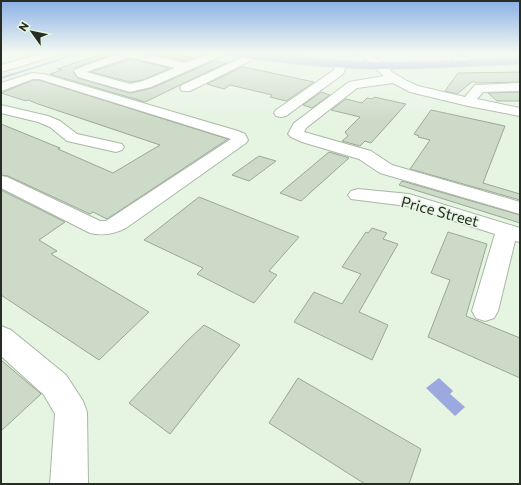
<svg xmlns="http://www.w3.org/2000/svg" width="521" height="485" viewBox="0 0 521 485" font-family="Commissioner,sans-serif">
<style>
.water{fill:#9ba9e0}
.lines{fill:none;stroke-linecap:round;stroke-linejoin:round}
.stream{fill:#9ba9e0;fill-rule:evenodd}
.building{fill:#cddac8;stroke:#9aa796}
.minor-casing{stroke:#aab7a6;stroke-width:2}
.major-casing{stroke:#d8d9d8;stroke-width:2}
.minor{fill:#fff;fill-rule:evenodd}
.major{fill:#afb9e6;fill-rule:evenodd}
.labels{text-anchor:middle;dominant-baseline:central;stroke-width:3.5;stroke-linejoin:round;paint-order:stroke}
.street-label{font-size:15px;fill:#272c25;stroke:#e6f4e2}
</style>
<rect width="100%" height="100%" fill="#e6f4e2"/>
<path class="water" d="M439,378L453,391L450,394L465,407L455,416L426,388Z"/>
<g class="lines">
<path class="stream" d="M79,53H82L1,79V77Z"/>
</g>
<g class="building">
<path d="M105,53H116L75,68L73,72L78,78L130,93L152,88L214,61L226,63L145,102L50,74L62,70L57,69Z"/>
<path d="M147,53H167L193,58L185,61Z"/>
<path d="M130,59L170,68L143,80L130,82L91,72Z"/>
<path d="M242,67H244L314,82L286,101L270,97L272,95L230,85L224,89L207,84Z"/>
<path d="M520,72V82L476,83L473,81L457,94L445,91L458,73Z"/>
<path d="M33,80H39L228,139L107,219L93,212L90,214L8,176L1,175V124L60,148L58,149L113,173L160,145L38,104L28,100L26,101L1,93Z"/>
<path d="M321,92L330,95L312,108L303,105Z"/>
<path d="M520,92V101H497L488,93Z"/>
<path d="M374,97L406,104L371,143L365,141L360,146L342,141L348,136L345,132L360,117L331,110L346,99L362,103L367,98L372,99Z"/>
<path d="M431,110L505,126L483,183L520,194V200L410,169L430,140L418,137L419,136L414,134Z"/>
<path d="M329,152L349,158L301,201L280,193Z"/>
<path d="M259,156L276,161L249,181L232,175Z"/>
<path d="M402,181L520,215V223L399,185Z"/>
<path d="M1,190L65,222L39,240L57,251L51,254L149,312L99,360L1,295Z"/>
<path d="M199,197L299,237L269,271L277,275L254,303L197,274L203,268L144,240Z"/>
<path d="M372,228L387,233L383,239L398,244L359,312L388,325L372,360L294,322L314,292L342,304L361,274L342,267L366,232L368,233Z"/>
<path d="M448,232L487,244L466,316L520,338V378L428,337L450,280L431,273Z"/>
<path d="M204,325L240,345L170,434L129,403L187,341Z"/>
<path d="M1,360L41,394L1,431Z"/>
<path d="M298,378L421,449L409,484H365L269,423Z"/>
</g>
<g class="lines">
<defs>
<g id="minor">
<path d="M44,53H59L58,55L1,72V65Z"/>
<path d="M120,53H141L185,63L211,53H224L223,55L151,87L130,92L78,77L74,71L76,69ZM130,57L175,68L143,81L130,84L86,72Z"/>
<path d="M252,53L257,56L256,58L190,91H182L180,88L182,85Z"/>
<path d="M359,53H370L392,72L407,81L418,86L465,97L475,85L520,83V91L483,92L477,99L520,108V116L468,106L410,92L393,83L357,88L306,128L304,132L371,151L392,165L520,202V214L380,173L359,159L302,142L291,137L288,134L294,123L349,82L384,76Z"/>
<path d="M448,53H459L470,63L465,66L461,65Z"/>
<path d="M342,61L347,64L343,74L286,116L281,117L276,116L274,113L276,110L334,70L338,62Z"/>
<path d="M32,73L44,74L238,131L245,134L248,140L246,143L126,228C114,234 103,236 90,233L1,188V176L7,177L100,221H106L231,139L39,79H33L1,91V83Z"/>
<path d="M1,105L48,116L60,121L77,134L122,144L124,147L122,150L116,152L67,141L50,127L38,122L1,113Z"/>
<path d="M358,189L409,194L520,228V242L515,241L498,311L494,318L485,321L476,318L472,311L495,234L407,206L351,199L348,195L351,191Z"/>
<path d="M1,326L11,330L66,375L83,401L87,412L88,484H50L55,414L44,395L1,356Z"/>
</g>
<path id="major" d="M227,53C267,51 308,59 349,61C406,64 463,60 520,58V64C471,66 423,69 374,69C327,68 279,63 232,56Z"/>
</defs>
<use href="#minor" class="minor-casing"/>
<use href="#major" class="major-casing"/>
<use href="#minor" class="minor"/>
<use href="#major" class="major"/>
</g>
<linearGradient id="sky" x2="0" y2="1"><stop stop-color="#89b0e5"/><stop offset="0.44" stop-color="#f4faf2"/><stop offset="1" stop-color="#f4faf2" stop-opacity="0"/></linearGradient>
<rect width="521" height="121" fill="url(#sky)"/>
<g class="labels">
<g class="street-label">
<text transform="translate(440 211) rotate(15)">Price Street</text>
</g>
</g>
<rect width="521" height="485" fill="none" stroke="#272c25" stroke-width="4"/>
<g transform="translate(32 32) rotate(303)" stroke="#e6f4e2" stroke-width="3" paint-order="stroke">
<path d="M0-3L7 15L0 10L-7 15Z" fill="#272c25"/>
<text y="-6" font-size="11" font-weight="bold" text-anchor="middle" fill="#272c25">N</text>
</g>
</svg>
